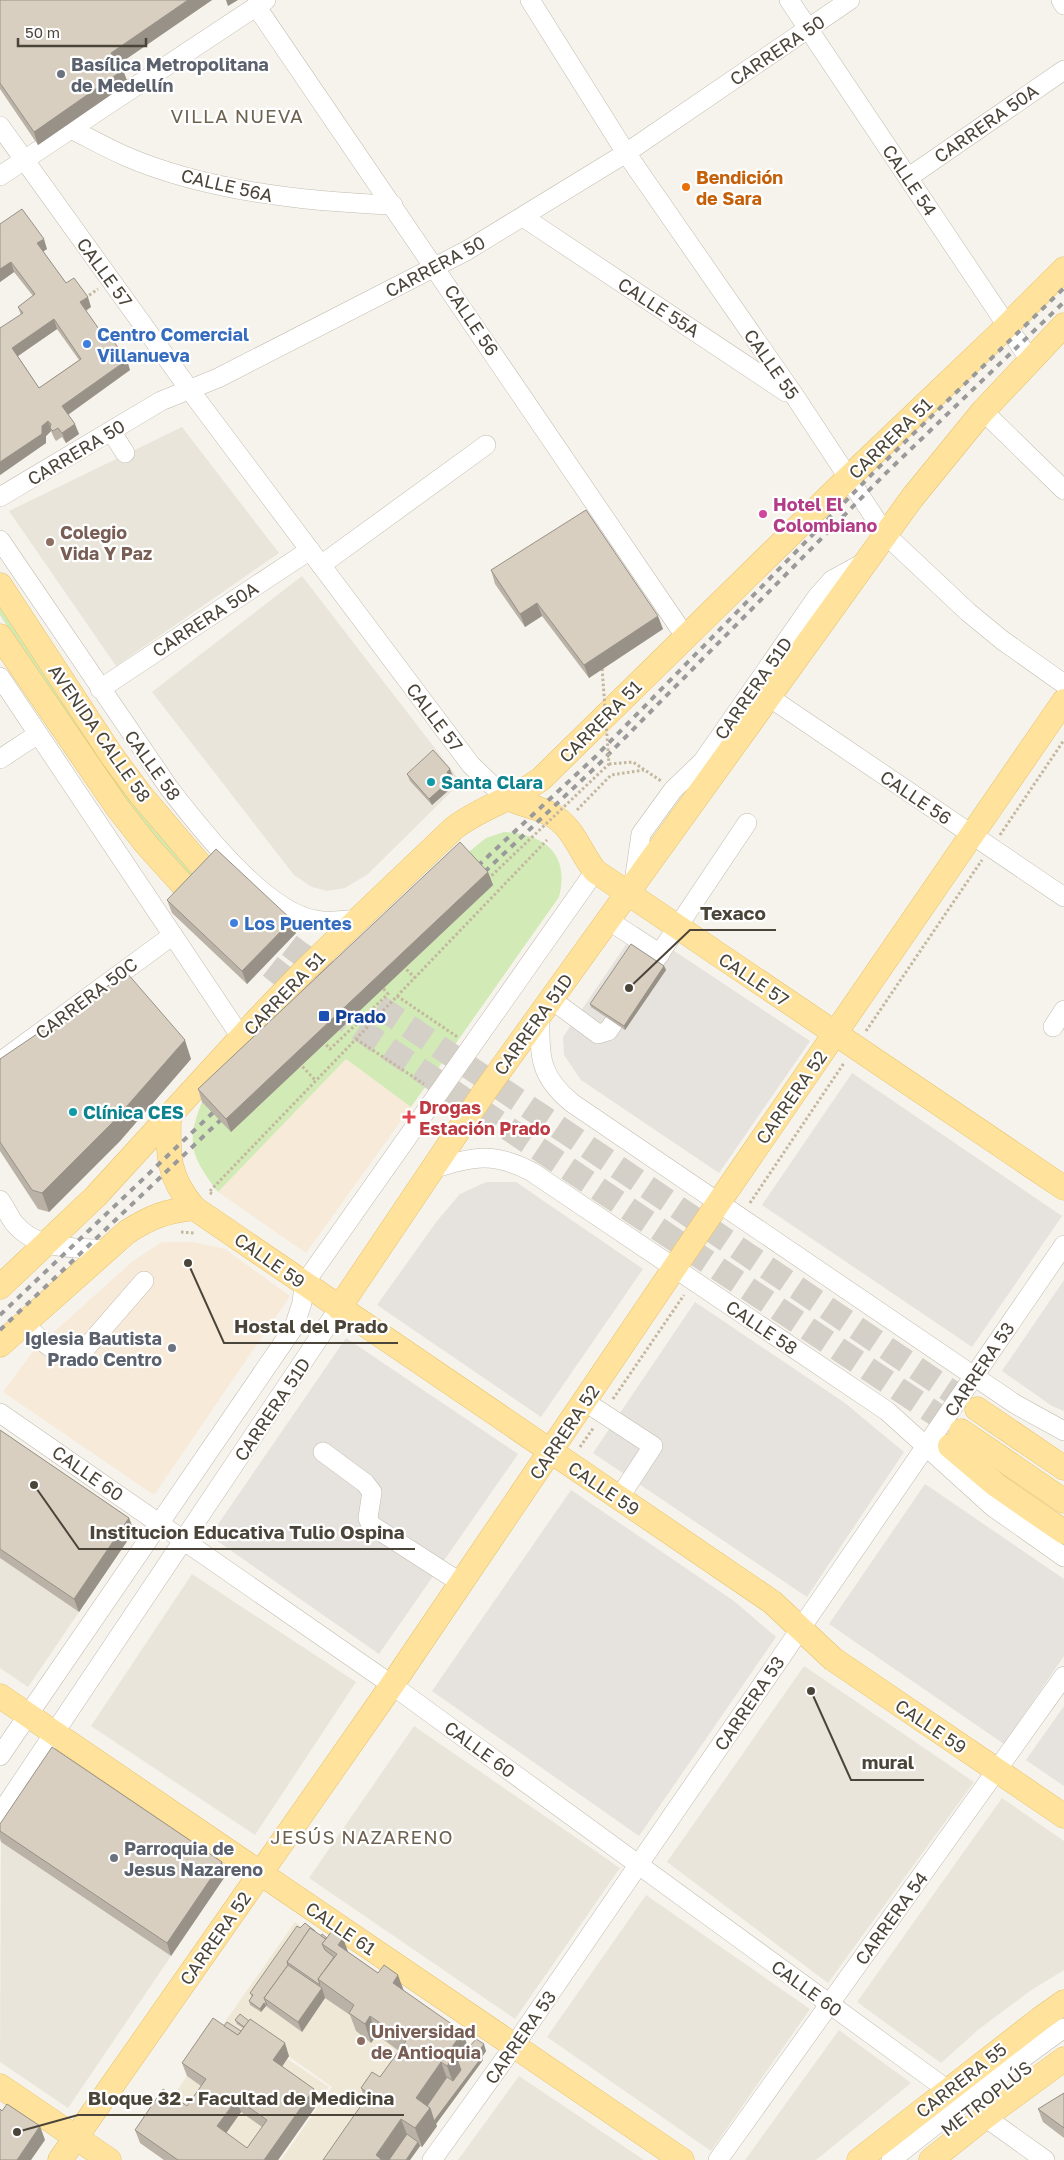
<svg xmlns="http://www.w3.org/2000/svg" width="1064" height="2160" viewBox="0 0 1064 2160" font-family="'Golos Text',sans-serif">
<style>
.residential{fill:#eae5da}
.commercial{fill:#f7ead8}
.industrial{fill:#e6e2dd}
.education{fill:#efe8d6}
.green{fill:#d2eab5}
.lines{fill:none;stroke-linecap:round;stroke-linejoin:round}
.major-tunnel{stroke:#d4d0c8;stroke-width:24;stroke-dasharray:24 12;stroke-linecap:butt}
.minor-casing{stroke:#c2bbae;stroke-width:20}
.major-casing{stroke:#e6c16a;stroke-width:25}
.path{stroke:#c4b79f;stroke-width:3;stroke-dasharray:2.5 2.5;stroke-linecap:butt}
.minor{stroke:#fff;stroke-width:19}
.major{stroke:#ffe39c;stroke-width:24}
.rail{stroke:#9a9a9a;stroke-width:4;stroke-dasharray:6 6;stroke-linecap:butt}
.path-bridge{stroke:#c4b79f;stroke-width:3;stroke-dasharray:2.5 2.5;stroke-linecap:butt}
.wall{fill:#bab2a6;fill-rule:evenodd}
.shaded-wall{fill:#979187}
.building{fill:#d8cfc1;stroke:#979187;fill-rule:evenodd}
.worship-dot{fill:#6b7280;stroke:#fff;stroke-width:2}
.food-dot{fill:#e8710a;stroke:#fff;stroke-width:2}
.shop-dot{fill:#3f7fe0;stroke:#fff;stroke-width:2}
.hotel-dot{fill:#d1479c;stroke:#fff;stroke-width:2}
.education-dot{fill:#8d6e63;stroke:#fff;stroke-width:2}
.culture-dot{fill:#0f9aa8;stroke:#fff;stroke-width:2}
.transit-dot{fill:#1a4fb4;stroke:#fff;stroke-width:2}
.health-dot{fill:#e0444e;stroke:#fff;stroke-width:2}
.labels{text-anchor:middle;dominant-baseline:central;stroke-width:4.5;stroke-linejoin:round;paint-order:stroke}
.street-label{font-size:18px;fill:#4b4439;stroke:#fff}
.worship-label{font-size:18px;font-weight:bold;fill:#5b616d;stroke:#fff;text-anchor:start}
.food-label{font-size:18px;font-weight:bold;fill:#c56008;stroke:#fff;text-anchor:start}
.shop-label{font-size:18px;font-weight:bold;fill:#366cbe;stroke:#fff;text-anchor:start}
.hotel-label{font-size:18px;font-weight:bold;fill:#b23c85;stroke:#fff;text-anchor:start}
.education-label{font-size:18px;font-weight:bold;fill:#785e54;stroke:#fff;text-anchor:start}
.culture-label{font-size:18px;font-weight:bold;fill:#0d838f;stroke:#fff;text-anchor:start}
.transit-label{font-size:18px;font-weight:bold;fill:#164399;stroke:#fff;text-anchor:start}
.health-label{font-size:18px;font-weight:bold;fill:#be3a42;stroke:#fff;text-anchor:start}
.neighbourhood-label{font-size:19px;letter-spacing:1px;fill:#6e6250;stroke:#fff}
.leader{fill:none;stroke:#4b4439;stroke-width:2}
.callout-dot{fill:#4b4439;stroke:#fff;stroke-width:2}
.callout-label{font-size:19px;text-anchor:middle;font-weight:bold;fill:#4b4439;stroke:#fff;stroke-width:4.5;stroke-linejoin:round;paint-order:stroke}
</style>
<rect width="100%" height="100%" fill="#f6f3ec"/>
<g class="residential">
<path d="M182,427L279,553L116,666L9,511Z"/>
<path d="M302,576L461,782L368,874L345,888L327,891L312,887L294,875L152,692Z"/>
<path d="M0,1558L79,1612L28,1687L0,1668Z"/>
<path d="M192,1574L356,1682L255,1835L91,1726Z"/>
<path d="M804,1666L974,1782L828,1983L667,1862Z"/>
<path d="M414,1726L620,1868L515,2019L309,1878Z"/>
<path d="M1002,1798L1064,1841V1970L1030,1991L979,2029L941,2063L857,2002Z"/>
<path d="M1,1842L171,1956L68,2108L0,2062Z"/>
<path d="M646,1895L810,2009L711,2151L547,2037Z"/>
<path d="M839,2030L911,2083L816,2160H745Z"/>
<path d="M519,2076L644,2160H458Z"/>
</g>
<g class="commercial">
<path d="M346,1059L411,1107L306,1253L218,1192Z"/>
<path d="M162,1242H193L225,1249L290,1296L154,1495L3,1392L34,1350L134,1260Z"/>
</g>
<g class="industrial">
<path d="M638,927L810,1041L719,1173L581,1080L564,1055L563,1037Z"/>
<path d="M852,1073L1062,1216L972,1347L762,1205Z"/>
<path d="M486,1182H516L643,1269L541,1417L377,1305L437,1221L460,1194Z"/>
<path d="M1064,1280V1411L1052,1406L1002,1371Z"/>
<path d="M695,1302L845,1403L904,1452L807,1597L593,1453Z"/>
<path d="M346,1338L518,1454L379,1654L210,1536Z"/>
<path d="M925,1484L1064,1579V1656L1004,1744L829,1624Z"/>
<path d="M571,1490L734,1601L776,1637L639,1836L432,1691Z"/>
<path d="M1064,1706V1786L1026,1760Z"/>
</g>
<path class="education" d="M295,1922L472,2053L478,2046L486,2051L481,2059L483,2060L435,2125L437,2127L422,2147L420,2146L409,2160H281L332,2087L257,2034L255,2037L329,2087L278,2160H164L140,2143Z"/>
<g class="green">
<path d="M0,598L201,878L194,886L107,779L0,615Z"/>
<path d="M504,832C545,834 570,854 559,897L411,1107L346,1059L218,1192C192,1157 185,1144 202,1102L465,855L486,838Z"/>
</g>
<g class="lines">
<g class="major-tunnel">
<path d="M261,923L298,952L977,1409"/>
<path d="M242,944L299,989L961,1431"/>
</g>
<defs>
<g id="minor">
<path d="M530,0L626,153L796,398L886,535L968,612L1002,640L1064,684"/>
<path d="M789,0L1030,360"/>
<path d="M1061,0L1064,5"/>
<path d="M256,6L685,636"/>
<path d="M0,126L189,389L471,765L496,789L508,798"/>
<path d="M71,129C89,138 107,148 125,156C206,191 305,202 393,205"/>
<path d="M0,176L266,0"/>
<path d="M909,177L1064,70"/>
<path d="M523,217L786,392"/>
<path d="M983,411L1064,490"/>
<path d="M111,431L125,453"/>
<path d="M0,497L161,401L218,378L466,251L626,153L850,0"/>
<path d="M0,540L169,788C200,828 265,912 316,920C330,923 345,920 359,919"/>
<path d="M321,565L486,445"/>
<path d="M0,677L241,1037"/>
<path d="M100,689L310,550"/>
<path d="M769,697L1064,897"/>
<path d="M0,759L38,734"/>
<path d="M634,882L641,834L673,790L703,761L817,597L832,580L865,562"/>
<path d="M608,920L660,954"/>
<path d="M654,962L747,823"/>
<path d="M551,999L598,1034L608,1031L614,1022"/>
<path d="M540,1014C540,1056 538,1075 572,1103L1015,1404L1064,1431"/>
<path d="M1053,1027L1064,1010"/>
<path d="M0,1062L173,935"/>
<path d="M433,1169C472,1156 495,1152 532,1172L887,1411L993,1507L1064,1557"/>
<path d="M0,1200C5,1207 9,1216 14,1223C37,1251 74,1247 106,1250"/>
<path d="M24,1324C41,1339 54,1357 79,1356L144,1281"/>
<path d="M584,1401L653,1446L619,1498"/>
<path d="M0,1413L392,1685L949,2091"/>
<path d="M323,1452L365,1483L372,1492L368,1518L371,1525L461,1583"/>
<path d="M0,1756L294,1327L302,1303L304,1284L595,871"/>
<path d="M0,1814L339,1308"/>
<path d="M985,2117L1045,2160"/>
<path d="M432,2160L514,2046L1064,1245"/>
<path d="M718,2160L1064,1676"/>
<path d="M891,2160L986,2085L1064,2028"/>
</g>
<g id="major">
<path d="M0,585L112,756L140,794L209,875"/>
<path d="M0,636L117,807L146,844L191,894"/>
<path d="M508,798C522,805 538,807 552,815C574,828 580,852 595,871L1064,1188"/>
<path d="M169,1116C168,1155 167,1176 194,1208L772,1602L833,1659L1064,1816"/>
<path d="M0,1287L96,1196L258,1019L307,968L454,828C481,807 514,799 541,779L848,478L998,335L1064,269"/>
<path d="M339,1308L485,1091L912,498L983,411L1064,325"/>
<path d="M0,1345L127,1232C150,1217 166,1211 194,1208"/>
<path d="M977,1409L1064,1468"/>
<path d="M961,1431L1064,1501"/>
<path d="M950,1446L996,1485L1064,1532"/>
<path d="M0,1696L682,2160"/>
<path d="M0,2086L109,2160"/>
<path d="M60,2160L392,1685L719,1202L1064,701"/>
<path d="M859,2160L1040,2019L1064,2002"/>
<path d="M931,2160L985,2117L1064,2059"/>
</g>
</defs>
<use href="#minor" class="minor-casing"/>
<use href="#major" class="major-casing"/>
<g class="path">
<path d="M85,298L98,289"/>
<path d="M609,764L633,762L661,781"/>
<path d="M577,810L611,775L644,770"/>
<path d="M1000,835L1064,740"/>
<path d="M403,966L415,978"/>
<path d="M397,996L459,1038"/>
<path d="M360,1020L368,1027"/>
<path d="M866,1031L982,860"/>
<path d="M356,1039L424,1084"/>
<path d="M323,1041L330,1049L388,994L381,986"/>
<path d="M299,1063L316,1081"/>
<path d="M212,1194L209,1192L547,840"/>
<path d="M750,1203L844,1063"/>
<path d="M181,1232L194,1233"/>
<path d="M613,1399L684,1295"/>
<path d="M580,1447L594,1427"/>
</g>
<use href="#minor" class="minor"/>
<use href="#major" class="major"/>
<g class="rail">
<path d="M469,874L595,757L877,469L1064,288"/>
<path d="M476,880L600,763L885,474L1064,302"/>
<path d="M0,1315L222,1104"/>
<path d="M0,1330L230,1111"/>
</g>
<path class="path-bridge" d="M488,879L609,764L602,667"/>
</g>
<g class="wall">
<path d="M0,0H212L119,64L128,83L38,145L0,89Z"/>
<path d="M0,224L47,249L43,251L66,283L91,307L86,311L108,342L130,370L68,415L79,434L66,443L62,437L56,441L54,438L51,431L46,436V443L0,475L21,315L18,307L33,296L14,272L0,282ZM57,329L79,360L39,388L18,356Z"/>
<path d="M491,570L663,629L589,678L542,616L525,627L495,584Z"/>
<path d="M407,774L453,776L450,778L451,783L449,790L432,805L410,781Z"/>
<path d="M488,872L493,885L231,1132L202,1102L198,1089Z"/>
<path d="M167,900L296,933L247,984L172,913Z"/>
<path d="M664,966L666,970L625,1030L591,1007L590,1004Z"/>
<path d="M0,1059H191L120,1141L49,1212L38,1209L0,1151Z"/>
<path d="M0,1430L129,1518L134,1531L79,1612L0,1558Z"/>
<path d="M0,1824L226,1875L171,1956L1,1842L0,1838Z"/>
<path d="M300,1928L321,1936L347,1951L404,1991L471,2050L470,2046L486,2051L482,2057L483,2060L436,2124L437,2126L422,2147L420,2146L410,2160L365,2099L361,2088L380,2077L399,2051L377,2035L371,2043L356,2031L350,2015L325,1998L302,2032L266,2006L261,2012L250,2005L249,2001L252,1997L250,1993Z"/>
<path d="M235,2020L289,2056L282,2066L319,2102L278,2160H164L140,2143L135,2130L187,2106L201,2086L187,2076L182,2063L224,2026L241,2031L243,2028L237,2024ZM241,2112L262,2127L247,2148L226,2133Z"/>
<path d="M1064,2093V2138L1043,2122L1038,2109Z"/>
</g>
<g class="shaded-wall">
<path d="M188,0H212L116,66L111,53Z"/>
<path d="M226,0H238L228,6Z"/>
<path d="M123,70L128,83L38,145L34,132Z"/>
<path d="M44,239L47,249L41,253L37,243Z"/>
<path d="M11,262L14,272L0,282V269Z"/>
<path d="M88,297L91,307L83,312L80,302Z"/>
<path d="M54,319L57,329L15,358L12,348Z"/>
<path d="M127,360L130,370L66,416L62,406Z"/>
<path d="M48,421L51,429L50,428L51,431L46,436V443L0,475V462Z"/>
<path d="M75,424L79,434L66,443L62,433Z"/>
<path d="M537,603L542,616L525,627L520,614Z"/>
<path d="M658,616L663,629L589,678L584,665Z"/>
<path d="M450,769L453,776L450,778L451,783L449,790L432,805L429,799L447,772Z"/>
<path d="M488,872L493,885L231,1132L226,1119Z"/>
<path d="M292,920L296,933L247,984L242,971Z"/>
<path d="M664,966L666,970L625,1030L624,1026Z"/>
<path d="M185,1040L191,1059L120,1141L49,1212L42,1193Z"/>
<path d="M129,1518L134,1531L79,1612L74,1599Z"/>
<path d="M222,1862L226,1875L171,1956L167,1943Z"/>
<path d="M343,1938L350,1957L338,1945Z"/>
<path d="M398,1975L405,1994L393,1983Z"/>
<path d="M322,1988L325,1998L302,2032L298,2022Z"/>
<path d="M264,2003L266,2006L261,2012L260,2009Z"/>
<path d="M370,2016L377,2035L371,2043L365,2024Z"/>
<path d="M463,2032L469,2051L462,2074L454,2085L447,2066L449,2051Z"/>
<path d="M285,2043L289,2056L278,2073L273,2060Z"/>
<path d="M484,2044L486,2051L482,2057L483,2060L436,2124L437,2126L422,2147L415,2128L430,2108L480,2058L478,2052Z"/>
<path d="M441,2062L448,2081L424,2115L416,2098Z"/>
<path d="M314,2089L319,2102L278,2160H264Z"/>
<path d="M237,2099L241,2112L222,2139L217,2126Z"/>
<path d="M401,2119L408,2137L392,2160H378L376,2155Z"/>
<path d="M40,2126L45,2140L31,2160H17Z"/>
<path d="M418,2142L420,2146L410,2160H406Z"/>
</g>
<g class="building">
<path d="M0,0H188L111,53L123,70L34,132L0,83Z"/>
<path d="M22,209L44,239L37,243L66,283L74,278L88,297L80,302L108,342L112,339L127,360L62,406L75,424L62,433L58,428L53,431L50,428L51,424L48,421L42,426V434L0,462V328L23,313L18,307L35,294L11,262L0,269V224ZM54,319L81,359L39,388L12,348Z"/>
<path d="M586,510L658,616L584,665L537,603L520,614L491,570Z"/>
<path d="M433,750L450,769L447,772L449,776L447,783L429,799L407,774Z"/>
<path d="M460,842L488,872L226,1119L198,1089Z"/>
<path d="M216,849L292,920L242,971L167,900Z"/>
<path d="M631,944L664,966L624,1026L590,1004Z"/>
<path d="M127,973L185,1040L113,1122L42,1193L32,1190L0,1142V1059Z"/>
<path d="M0,1430L129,1518L74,1599L0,1549Z"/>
<path d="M52,1747L222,1862L167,1943L0,1831V1824Z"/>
<path d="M305,1923L315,1931L310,1928L287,1962L288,1965L264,1998L267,2005L264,2003L260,2009L249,2001L253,1995L250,1993L297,1926L300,1928Z"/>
<path d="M310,1928L326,1939L322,1944L325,1950L334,1957L318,1979L320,1985L287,1962Z"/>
<path d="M332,1931L343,1938L338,1945L378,1973L384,1965L398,1975L393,1983L463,2032L449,2051L455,2055L447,2066L441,2062L416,2098L430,2108L415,2128L401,2119L376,2155L381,2159V2160H323L369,2094L361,2088L372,2072L380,2077L406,2041L370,2016L365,2024L349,2013L354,2005L318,1979L337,1954L322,1944Z"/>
<path d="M322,1934L327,1938L326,1939L321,1936Z"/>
<path d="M288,1965L322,1988L298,2022L264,1998Z"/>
<path d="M240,2014L249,2021L244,2027L235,2020Z"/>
<path d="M213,2018L238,2035L250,2019L285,2043L273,2060L314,2089L264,2160H178L135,2130L163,2089L187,2106L206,2079L182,2063ZM237,2099L267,2120L247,2148L217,2126Z"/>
<path d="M227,2022L241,2031L238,2035L224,2026Z"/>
<path d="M476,2039L484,2044L478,2052L470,2046Z"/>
<path d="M468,2047L482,2057L434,2121L430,2108L427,2106L447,2077L453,2081L461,2070L458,2062Z"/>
<path d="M1064,2093V2128L1038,2109Z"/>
<path d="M7,2104L40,2126L17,2160H0V2109L2,2111Z"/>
<path d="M407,2134L418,2142L406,2160H389Z"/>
</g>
<g class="worship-dot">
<circle cx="61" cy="74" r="5"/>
<circle cx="172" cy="1348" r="5"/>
<circle cx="114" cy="1858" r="5"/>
</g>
<circle class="food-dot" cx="686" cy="187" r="5"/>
<g class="shop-dot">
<circle cx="87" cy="344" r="5"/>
<circle cx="234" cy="923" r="5"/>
</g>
<circle class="hotel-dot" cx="763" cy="514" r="5"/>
<g class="education-dot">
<circle cx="50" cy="542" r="5"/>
<circle cx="361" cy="2041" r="5"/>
</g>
<g class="culture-dot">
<circle cx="431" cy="782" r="5"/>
<circle cx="73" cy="1112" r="5"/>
</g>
<rect class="transit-dot" x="318" y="1010" width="12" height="12" rx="2.5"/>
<path class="health-dot" d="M406.5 1109.5h5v5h5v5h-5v5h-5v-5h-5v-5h5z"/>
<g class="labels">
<g class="street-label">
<text transform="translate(777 50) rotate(-34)">CARRERA 50</text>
<text transform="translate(986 123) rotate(-35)">CARRERA 50A</text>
<text transform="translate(910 180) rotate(56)">CALLE 54</text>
<text transform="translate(227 185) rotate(13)">CALLE 56A</text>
<text transform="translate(435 266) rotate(-28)">CARRERA 50</text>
<text transform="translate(105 272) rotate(54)">CALLE 57</text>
<text transform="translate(659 307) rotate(33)">CALLE 55A</text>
<text transform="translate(472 320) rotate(56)">CALLE 56</text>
<text transform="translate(772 364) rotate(55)">CALLE 55</text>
<text transform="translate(890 438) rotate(-44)">CARRERA 51</text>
<text transform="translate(76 452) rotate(-31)">CARRERA 50</text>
<text transform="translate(205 619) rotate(-33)">CARRERA 50A</text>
<text transform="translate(753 688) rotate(-55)">CARRERA 51D</text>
<text transform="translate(435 717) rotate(53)">CALLE 57</text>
<text transform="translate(600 721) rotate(-45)">CARRERA 51</text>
<text transform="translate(100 733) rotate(55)">AVENIDA CALLE 58</text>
<text transform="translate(153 765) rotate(54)">CALLE 58</text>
<text transform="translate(916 797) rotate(34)">CALLE 56</text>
<text transform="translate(754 979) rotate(34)">CALLE 57</text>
<text transform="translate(284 993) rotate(-46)">CARRERA 51</text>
<text transform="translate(86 998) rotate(-37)">CARRERA 50C</text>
<text transform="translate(533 1024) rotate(-54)">CARRERA 51D</text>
<text transform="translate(791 1097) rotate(-55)">CARRERA 52</text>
<text transform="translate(270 1260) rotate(35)">CALLE 59</text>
<text transform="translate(762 1327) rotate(34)">CALLE 58</text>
<text transform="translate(979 1369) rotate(-56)">CARRERA 53</text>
<text transform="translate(272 1409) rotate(-56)">CARRERA 51D</text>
<text transform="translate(564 1432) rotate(-56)">CARRERA 52</text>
<text transform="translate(88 1473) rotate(35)">CALLE 60</text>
<text transform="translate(604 1488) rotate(34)">CALLE 59</text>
<text transform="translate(749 1703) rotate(-56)">CARRERA 53</text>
<text transform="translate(931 1726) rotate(34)">CALLE 59</text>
<text transform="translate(480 1749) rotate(36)">CALLE 60</text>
<text transform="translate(891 1918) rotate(-54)">CARRERA 54</text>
<text transform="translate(341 1928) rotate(34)">CALLE 61</text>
<text transform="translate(215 1938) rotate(-55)">CARRERA 52</text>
<text transform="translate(807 1988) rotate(36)">CALLE 60</text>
<text transform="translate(520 2037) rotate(-55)">CARRERA 53</text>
<text transform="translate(961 2080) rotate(-38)">CARRERA 55</text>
<text transform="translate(986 2098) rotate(-38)">METROPLÚS</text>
</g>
<g class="worship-label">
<text x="71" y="64">Basílica Metropolitana<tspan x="71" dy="21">de Medellín</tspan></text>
<text x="162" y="1338" text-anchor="end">Iglesia Bautista<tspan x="162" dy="21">Prado Centro</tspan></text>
<text x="124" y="1848">Parroquia de<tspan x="124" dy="21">Jesus Nazareno</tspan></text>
</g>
<g class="food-label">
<text x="696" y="177">Bendición<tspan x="696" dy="21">de Sara</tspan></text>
</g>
<g class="shop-label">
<text x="97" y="334">Centro Comercial<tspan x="97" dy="21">Villanueva</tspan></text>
<text x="244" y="923">Los Puentes</text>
</g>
<g class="hotel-label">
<text x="773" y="504">Hotel El<tspan x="773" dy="21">Colombiano</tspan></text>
</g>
<g class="education-label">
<text x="60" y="532">Colegio<tspan x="60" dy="21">Vida Y Paz</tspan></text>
<text x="371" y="2031">Universidad<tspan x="371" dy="21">de Antioquia</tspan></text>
</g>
<g class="culture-label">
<text x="441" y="782">Santa Clara</text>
<text x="83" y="1112">Clínica CES</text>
</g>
<g class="transit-label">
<text x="335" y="1016">Prado</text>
</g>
<g class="health-label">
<text x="419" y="1107">Drogas<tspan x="419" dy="21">Estación Prado</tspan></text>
</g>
<g class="neighbourhood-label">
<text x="237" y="115">VILLA NUEVA</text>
<text x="362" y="1836">JESÚS NAZARENO</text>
</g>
</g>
<path class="leader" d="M629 988L690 930H776M188 1263L224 1343H398M34 1485L79 1549H415M811 1691L851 1780H924M17 2132L78 2115H404"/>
<g class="callout-dot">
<circle cx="629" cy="988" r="5"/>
<circle cx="188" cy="1263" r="5"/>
<circle cx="34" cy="1485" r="5"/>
<circle cx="811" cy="1691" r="5"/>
<circle cx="17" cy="2132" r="5"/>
</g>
<g class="callout-label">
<text x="733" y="920">Texaco</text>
<text x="311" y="1333">Hostal del Prado</text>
<text x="247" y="1539">Institucion Educativa Tulio Ospina</text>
<text x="888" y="1769">mural</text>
<text x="241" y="2105">Bloque 32 - Facultad de Medicina</text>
</g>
<path d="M18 38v8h128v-8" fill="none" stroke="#4b4439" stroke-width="2.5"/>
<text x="25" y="38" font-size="15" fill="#4b4439" stroke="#ffffff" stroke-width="4" paint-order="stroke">50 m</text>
</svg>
